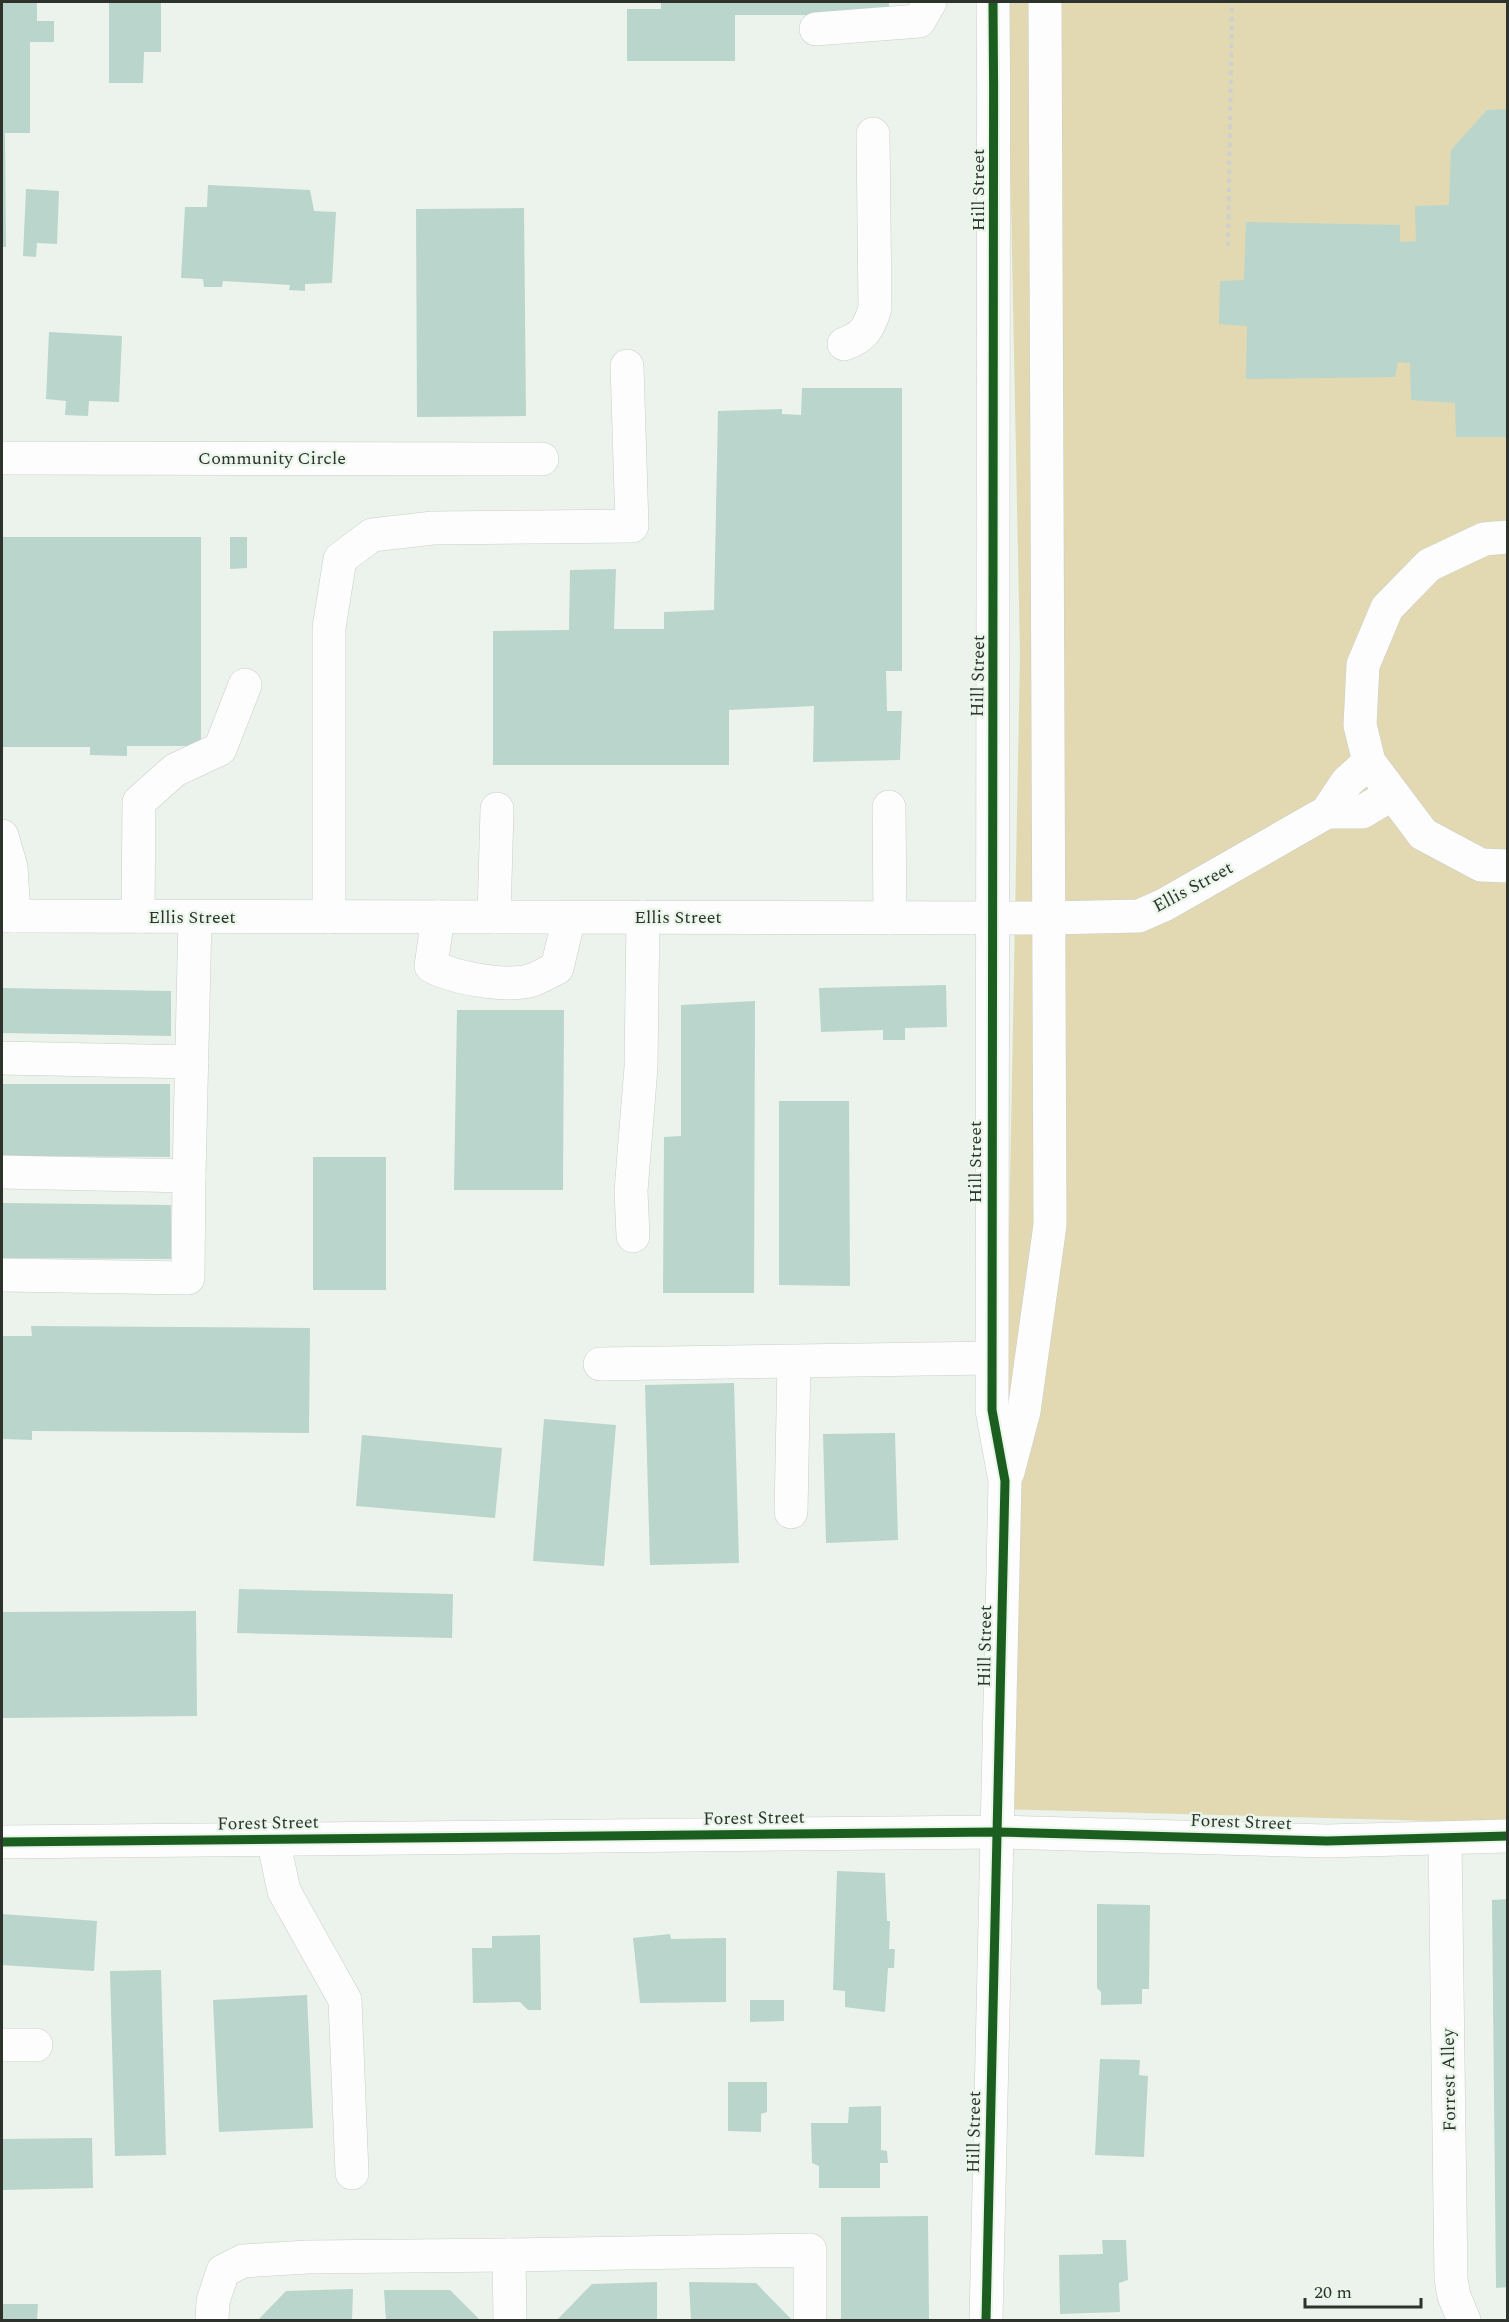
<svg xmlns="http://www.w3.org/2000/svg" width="1509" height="2322" viewBox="0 0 1509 2322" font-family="Spectral,serif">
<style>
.green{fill:#e2d9b2}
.building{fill:#b9d5cc}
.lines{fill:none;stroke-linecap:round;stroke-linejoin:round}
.minor-casing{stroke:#c9cec9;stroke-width:34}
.path{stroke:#cdd0cd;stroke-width:4;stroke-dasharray:4.5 4.5;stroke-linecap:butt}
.minor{stroke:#fcfdfc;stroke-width:33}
.cycleway-casing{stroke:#e9f6e9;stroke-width:13}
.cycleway{stroke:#1b5e20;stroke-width:9}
.labels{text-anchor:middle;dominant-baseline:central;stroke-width:4.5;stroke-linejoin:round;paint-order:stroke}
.street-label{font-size:18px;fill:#2d322d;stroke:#e9f6e9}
</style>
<rect width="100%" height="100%" fill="#ecf3ec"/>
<path class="green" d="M1007,2H1507V1823L998,1809L1020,656Z"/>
<g class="building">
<path d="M2,2H37V21H54V42H30V133H5L6,247H2Z"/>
<path d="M109,2H161V52H144L143,83H109Z"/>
<path d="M661,2H889V15H735V61H627V9H661Z"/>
<path d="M1508,109V437H1456L1455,403L1411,400L1410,363L1398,362L1395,377L1246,379L1247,326L1219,324L1220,281L1244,280L1246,222L1400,225V242L1416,241L1415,206L1449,205L1451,150L1487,110Z"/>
<path d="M208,185L310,190L314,211L336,212L332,283L305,284V291L289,290L290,285L223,281L222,287H204L203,279L181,278L185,207H207Z"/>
<path d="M26,189L59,191L57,244L37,243L36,257L23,256Z"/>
<path d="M524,208L526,416L417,417L416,209Z"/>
<path d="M49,332L122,336L119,402L89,401L88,416L65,415L66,401L46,399Z"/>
<path d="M802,388H902V671H886L887,711H902L900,760L813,762L814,706L729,710V765H493V631L569,630L570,570L616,569L614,629H664V612L714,610L718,411L782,409V414L801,415Z"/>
<path d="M2,537H201V746H127V756L90,755V747H2Z"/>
<path d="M230,537H247V568L230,569Z"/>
<path d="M946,985L947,1027L905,1028V1040H883V1030L821,1032L819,988Z"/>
<path d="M2,988L171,991V1036L2,1033Z"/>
<path d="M755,1001L754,1293H663L664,1137L681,1136V1005Z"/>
<path d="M457,1010H564L563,1190H454Z"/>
<path d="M2,1084H170V1157L2,1156Z"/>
<path d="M779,1101H849L850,1286L779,1285Z"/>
<rect x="313" y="1157" width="73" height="133"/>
<path d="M2,1203L171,1205V1259L2,1258Z"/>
<path d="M31,1326L310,1328L309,1433L32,1431V1440L2,1439V1336H32Z"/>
<path d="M734,1383L739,1563L650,1565L645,1385Z"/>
<path d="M544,1419L616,1425L604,1566L533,1561Z"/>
<path d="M895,1433L898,1540L826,1543L823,1434Z"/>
<path d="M362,1435L502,1448L495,1518L356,1506Z"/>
<path d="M239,1589L453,1594L452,1638L237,1633Z"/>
<path d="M196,1611L197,1716L2,1718V1612Z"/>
<path d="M837,1871L885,1873L887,1921H890L889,1949H895L894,1968H888L885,2012L845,2007V1991L833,1990Z"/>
<path d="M1508,1899V2287L1496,2288L1492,1900Z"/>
<path d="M1097,1904L1150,1905L1149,1989H1142V2004L1101,2005V1992L1097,1988Z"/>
<path d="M2,1914L97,1921L94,1971L2,1965Z"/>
<path d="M670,1934L671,1939L726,1938V2002L640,2003L633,1938Z"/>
<path d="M540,1935L541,2010H528L520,2002L473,2003L472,1948H492V1936Z"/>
<path d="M161,1970L166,2155L115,2156L110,1971Z"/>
<path d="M307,1995L313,2128L219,2132L213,2000Z"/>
<path d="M750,2000H784V2021L750,2022Z"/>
<path d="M1100,2059L1140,2060L1139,2075L1148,2076L1144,2157L1095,2155Z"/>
<path d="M728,2082H767V2112L761,2114V2132L728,2131Z"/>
<path d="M881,2106V2150L887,2151L888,2163H880V2188H819V2166L812,2163L811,2123H848L849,2107Z"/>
<path d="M92,2138L93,2188L2,2190V2139Z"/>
<path d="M928,2216L929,2320H841V2217Z"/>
<path d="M1102,2240H1126L1128,2280L1119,2283L1120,2312L1060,2314L1059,2255L1103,2254Z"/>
<path d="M657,2282V2320H557L592,2284Z"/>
<path d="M689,2282L756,2283L792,2320H691Z"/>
<path d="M353,2289L352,2320H258L286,2291Z"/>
<path d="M384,2290H450L480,2320H386Z"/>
<path d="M2,2304H38L37,2320H2Z"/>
</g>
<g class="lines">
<defs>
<g id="minor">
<path d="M816,29L919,21L930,2"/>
<path d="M844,344C864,337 869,328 875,308L873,134"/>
<path d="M2,458L542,459"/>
<path d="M1508,537L1484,539L1429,565L1387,608L1363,665L1360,725L1369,762L1423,834L1481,865L1508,866"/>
<path d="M889,807L890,918"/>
<path d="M1327,812H1362L1392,794"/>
<path d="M2,836L11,867L14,916"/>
<path d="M2,916L1048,918L1139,916L1164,905L1327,812L1347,782L1369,762"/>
<path d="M138,916L139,802L175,770L220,749L245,685"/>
<path d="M329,917V628L340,559L372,535L433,528L632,526L627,366"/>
<path d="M438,917L431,966C454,978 507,988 532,980C540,977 549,972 557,968L569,918"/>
<path d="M494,917L497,809"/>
<path d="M2,1058L192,1062"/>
<path d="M2,1172L189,1176L195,917"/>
<path d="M633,1236L631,1191L641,1067L643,917"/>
<path d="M2,1275L188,1278L189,1176"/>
<path d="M600,1364L991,1358"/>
<path d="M1008,1472L1024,1411L1050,1225L1045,2"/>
<path d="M791,1512L794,1362"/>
<path d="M1445,1838L1451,2279L1454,2296L1464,2320"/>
<path d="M273,1839L284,1891L345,2000L352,2173"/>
<path d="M2,1842L997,1832L1327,1841L1508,1836"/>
<path d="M2,2045H36"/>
<path d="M212,2320L213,2301L223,2271L243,2261L308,2257L509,2255"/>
<path d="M510,2320L509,2255L810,2250V2320"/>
<path d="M986,2320L1005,1481L992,1410C989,940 997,471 993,2"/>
</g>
</defs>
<use href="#minor" class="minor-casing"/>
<path class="path" d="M1228,246L1232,2"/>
<use href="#minor" class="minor"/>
<defs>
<g id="cycleway">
<path d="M2,1842L997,1832L1327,1841L1508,1836"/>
<path d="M986,2320L1005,1481L992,1410C989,940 997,471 993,2"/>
</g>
</defs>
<use href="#cycleway" class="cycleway-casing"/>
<use href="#cycleway" class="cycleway"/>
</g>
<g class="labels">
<g class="street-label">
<text transform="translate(978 190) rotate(-90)">Hill Street</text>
<text x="272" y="458">Community Circle</text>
<text transform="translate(978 676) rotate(-89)">Hill Street</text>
<text transform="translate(1193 887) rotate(-28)">Ellis Street</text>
<text x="192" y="917">Ellis Street</text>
<text x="678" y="917">Ellis Street</text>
<text transform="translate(975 1162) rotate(-90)">Hill Street</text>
<text transform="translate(985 1646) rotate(-89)">Hill Street</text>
<text transform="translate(754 1818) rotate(-1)">Forest Street</text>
<text transform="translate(1241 1822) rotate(2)">Forest Street</text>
<text transform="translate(268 1823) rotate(-1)">Forest Street</text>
<text transform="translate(1449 2080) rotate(-91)">Forrest Alley</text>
<text transform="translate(974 2132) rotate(-89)">Hill Street</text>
</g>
</g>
<rect width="1509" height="2322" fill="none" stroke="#2d322d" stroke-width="6"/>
<path d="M1305 2298v9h116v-9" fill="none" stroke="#2d322d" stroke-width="3"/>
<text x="1314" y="2298" font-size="18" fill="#2d322d" stroke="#e9f6e9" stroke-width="4.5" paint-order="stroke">20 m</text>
</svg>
